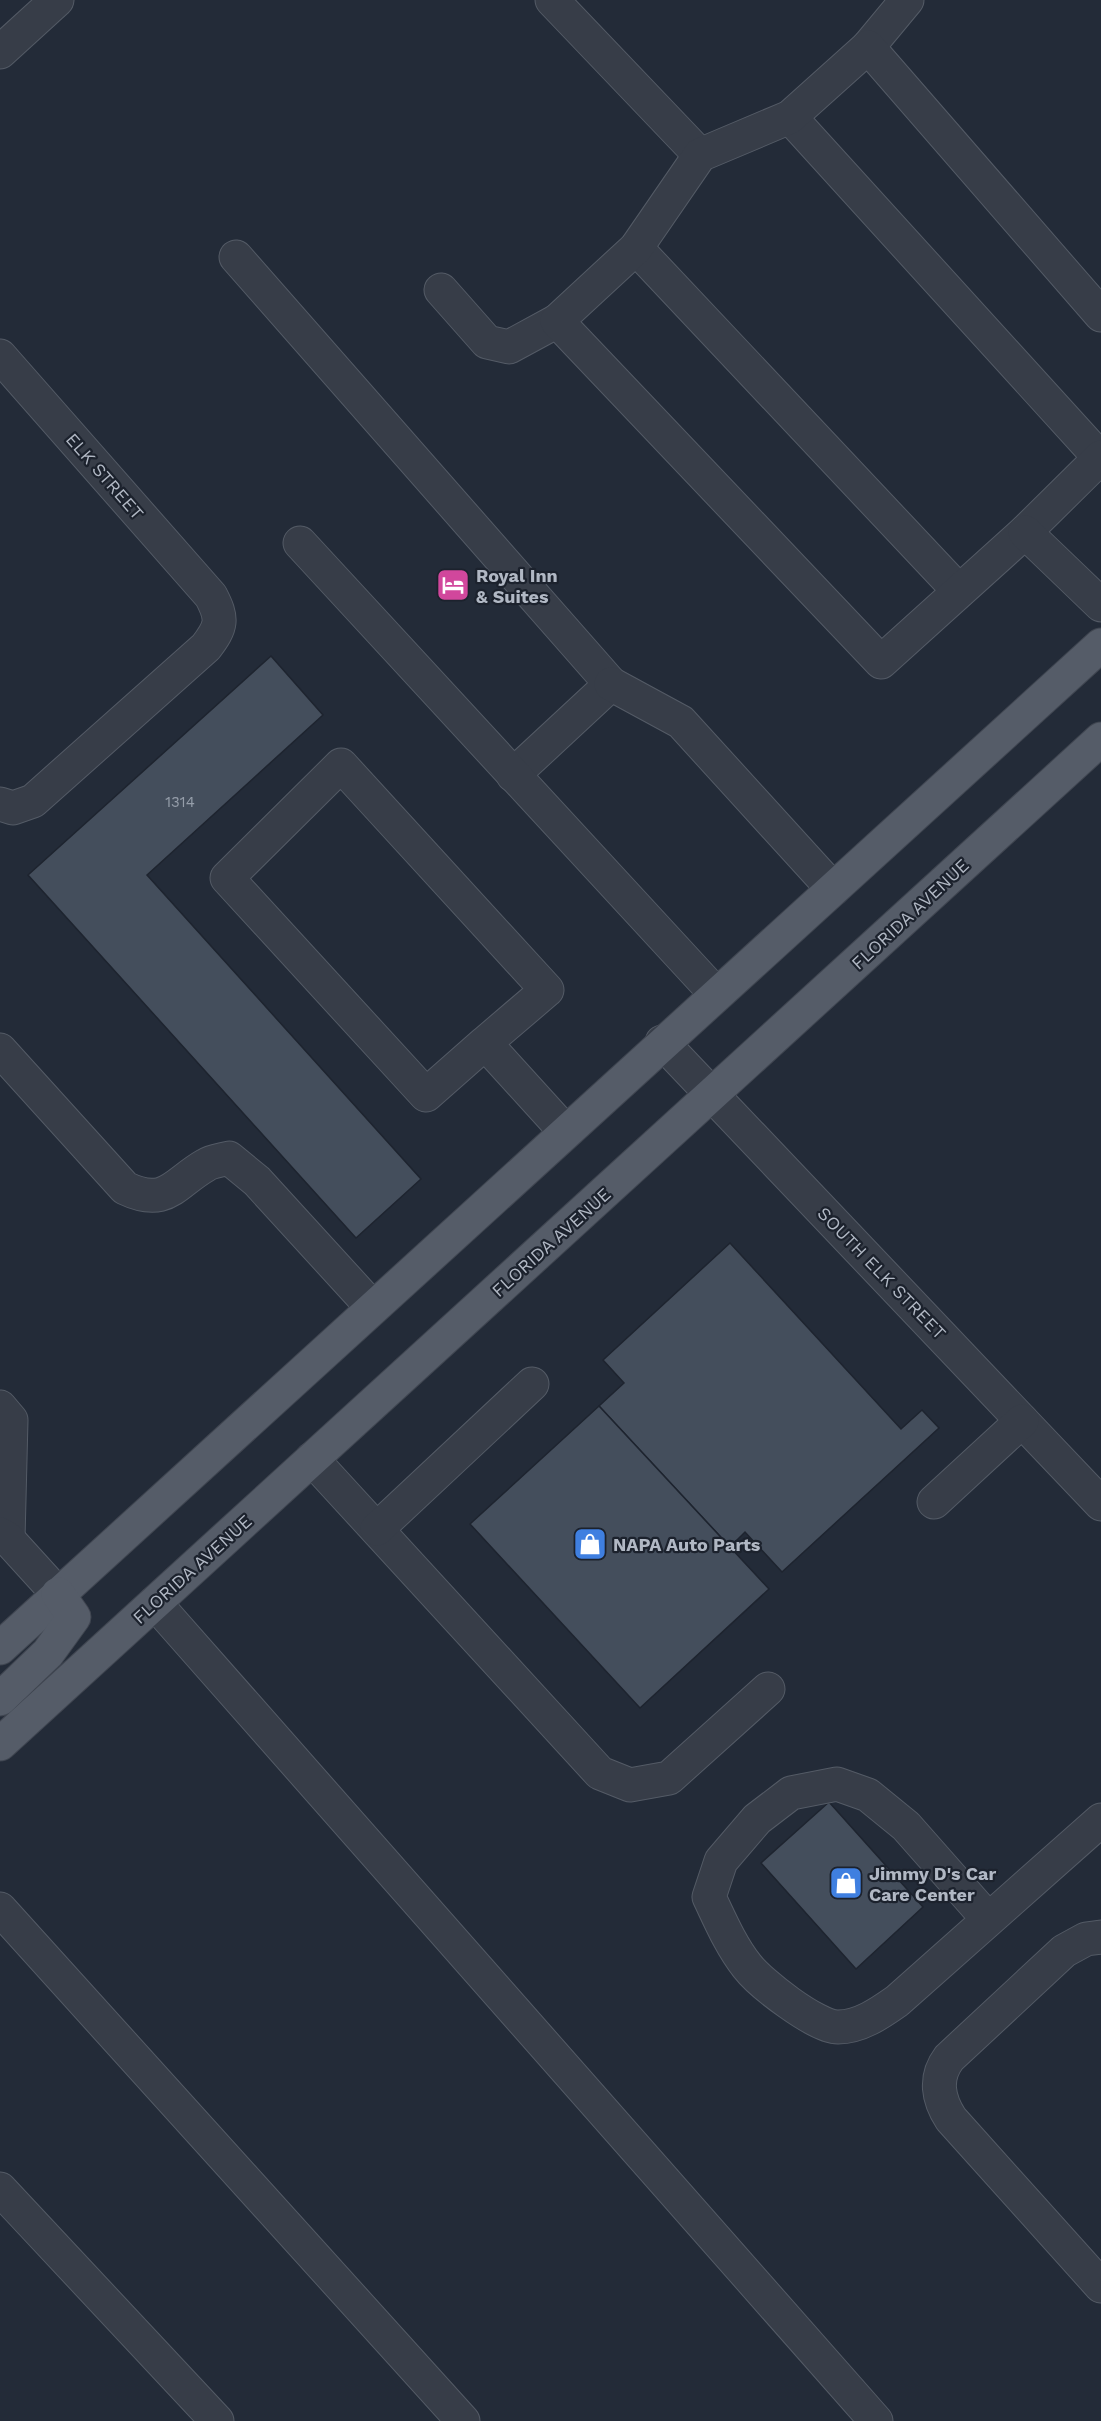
<svg xmlns="http://www.w3.org/2000/svg" width="1101" height="2421" viewBox="0 0 1101 2421" font-family="'Work Sans',sans-serif">
<style>
.building{fill:#444e5c;stroke:#1e242f;stroke-width:1.5}
.lines{fill:none;stroke-linecap:round;stroke-linejoin:round}
.minor-casing{stroke:#545b66;stroke-width:35}
.major-casing{stroke:#404651;stroke-width:35}
.minor{stroke:#373d48;stroke-width:33}
.major{stroke:#555c68;stroke-width:33}
.labels{text-anchor:middle;dominant-baseline:central;stroke-width:4.5;stroke-linejoin:round;paint-order:stroke}
.number-label{font-size:15px;fill:#969eaa}
.street-label{font-size:18px;fill:#b1b8c4;stroke:#1c222d}
.poi-label{font-size:18px;font-weight:bold;fill:#b1b8c4;stroke:#1c222d;text-anchor:start}
</style>
<rect width="100%" height="100%" fill="#232b38"/>
<g class="building">
<path d="M271,656L323,715L147,875L421,1179L356,1238L28,875Z"/>
<path d="M730,1243L901,1429L922,1410L939,1428L782,1572L745,1532L730,1547L599,1406L624,1383L603,1360Z"/>
<path d="M599,1406L769,1589L640,1708L470,1524Z"/>
<path d="M829,1802L923,1907L856,1969L761,1863Z"/>
</g>
<g class="lines">
<defs>
<g id="minor">
<path d="M552,0L700,155"/>
<path d="M868,47L907,0"/>
<path d="M0,52L57,0"/>
<path d="M790,117L1100,458"/>
<path d="M636,248L959,591"/>
<path d="M236,257L611,684L513,775"/>
<path d="M441,290L487,342L509,347L557,321"/>
<path d="M1101,315L868,47L790,117L700,155L636,248L557,321L881,662L1025,532L1101,457"/>
<path d="M0,356L211,596C223,619 222,626 206,647L33,801L13,808L0,804"/>
<path d="M1025,532L1101,605"/>
<path d="M300,543L716,994"/>
<path d="M611,684L681,722L833,889"/>
<path d="M662,1042L1101,1504"/>
<path d="M485,1043L426,1095L227,878L341,765L547,990L485,1043L565,1131"/>
<path d="M0,1050L125,1188C167,1208 174,1183 206,1165C212,1161 222,1160 229,1158L257,1181L372,1307"/>
<path d="M0,1407L11,1420L8,1539"/>
<path d="M312,1459L600,1773L630,1785L669,1778L768,1689"/>
<path d="M934,1502L1022,1421"/>
<path d="M377,1529L532,1384"/>
<path d="M0,1534L8,1539L58,1594"/>
<path d="M155,1603L876,2421"/>
<path d="M0,1909L463,2421"/>
<path d="M988,1919L906,1826L868,1795L837,1784L791,1793L757,1819L721,1861L709,1897C720,1920 731,1946 747,1966C760,1983 816,2027 838,2027C860,2027 880,2013 897,2001L1101,1820"/>
<path d="M1101,1937L1086,1939L1064,1951L949,2058C934,2078 938,2099 951,2119L1101,2286"/>
<path d="M0,2189L217,2421"/>
</g>
<g id="major">
<path d="M0,1648L1101,645"/>
<path d="M0,1699L48,1653L74,1617L58,1594"/>
<path d="M0,1744L1101,739"/>
</g>
</defs>
<use href="#minor" class="minor-casing"/>
<use href="#major" class="major-casing"/>
<use href="#minor" class="minor"/>
<use href="#major" class="major"/>
</g>
<defs>
<symbol id="hotel-square" viewBox="-11 -11 22 22"><rect x="-9" y="-9" width="18" height="18" rx="4" fill="#d1479c" stroke="#1c222d"/><path d="M-6-4.5h1.5V1H6V5H4.5V3h-9V5H-6ZM-4 0a1.8 1.8 0 1 1 3.6 0ZM.5 0V-2.5h3Q6-2.5 6 0Z" fill="#fff"/></symbol>
<symbol id="shop-square" viewBox="-11 -11 22 22"><rect x="-9" y="-9" width="18" height="18" rx="4" fill="#3f7fe0" stroke="#1c222d"/><path d="M-5-2.5h2.3a2.7 3.5 0 0 1 5.4 0H5L5.5 6h-11ZM-1.5-2.5h3a1.5 2.3 0 0 0-3 0Z" fill="#fff"/></symbol>
</defs>
<g fill-rule="evenodd">
<use href="#hotel-square" x="434" y="566" width="38" height="38"/>
<use href="#shop-square" x="571" y="1525" width="38" height="38"/>
<use href="#shop-square" x="827" y="1864" width="38" height="38"/>
</g>
<g class="labels">
<g class="number-label">
<text x="180" y="802">1314</text>
</g>
<g class="street-label">
<text transform="translate(105 476) rotate(49)">ELK STREET</text>
<text transform="translate(910 914) rotate(-43)">FLORIDA AVENUE</text>
<text transform="translate(551 1242) rotate(-42)">FLORIDA AVENUE</text>
<text transform="translate(882 1273) rotate(46)">SOUTH ELK STREET</text>
<text transform="translate(192 1569) rotate(-42)">FLORIDA AVENUE</text>
</g>
<g class="poi-label">
<text x="476" y="575">Royal Inn<tspan x="476" dy="21">&amp; Suites</tspan></text>
<text x="613" y="1544">NAPA Auto Parts</text>
<text x="869" y="1873">Jimmy D's Car<tspan x="869" dy="21">Care Center</tspan></text>
</g>
</g>
</svg>
